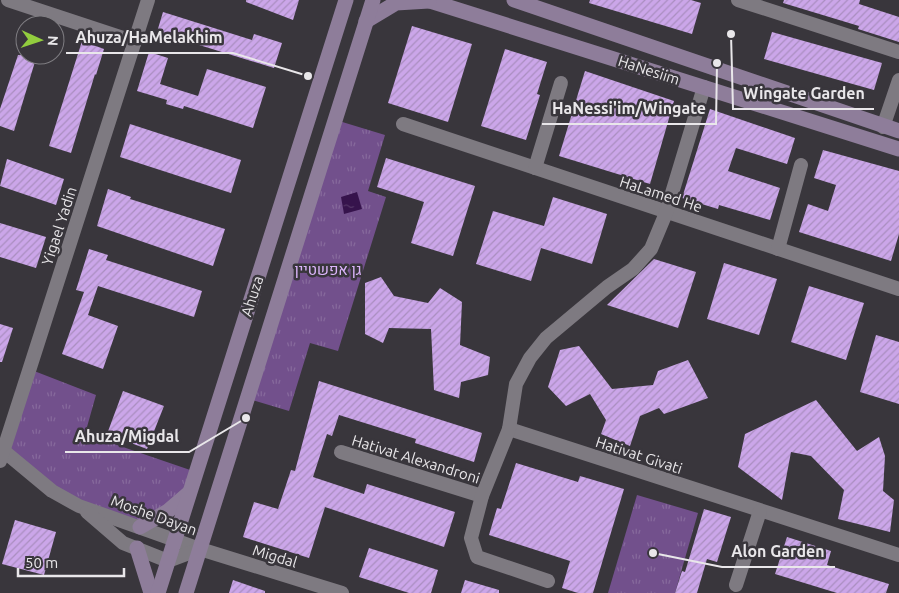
<svg xmlns="http://www.w3.org/2000/svg" width="899" height="593" viewBox="0 0 899 593" font-family="Ubuntu,Heebo,sans-serif">
<style>
.park{fill:url(#park-tufts)}
.water{fill:url(#water-ripples)}
.building{fill:url(#building-hatch)}
.lines{fill:none;stroke-linecap:round;stroke-linejoin:round}
.street{stroke:#7e7a81;stroke-width:14}
.secondary{stroke:#8e7d9a;stroke-width:15}
.labels{text-anchor:middle;dominant-baseline:central;stroke-width:5;stroke-linejoin:round;paint-order:stroke}
.street-label{font-size:15px;fill:#e9e7ea;stroke:#39363c}
.park-label{font-size:15px;fill:#dcb5fc;stroke:#39363c}
.leader{fill:none;stroke:#e9e7ea;stroke-width:2}
.callout-dot{fill:#e9e7ea;stroke:#39363c;stroke-width:2}
.callout-label{font-size:16px;text-anchor:middle;font-weight:bold;fill:#e9e7ea;stroke:#39363c;stroke-width:5;stroke-linejoin:round;paint-order:stroke}
</style>
<defs>
<pattern id="park-tufts" width="24" height="20" patternUnits="userSpaceOnUse" patternTransform="scale(1.25)"><rect width="24" height="20" fill="#72508c"/><path d="M3 7l-1-3M5 7V3M7 7l1-3M15 17l-1-3M17 17v-4M19 17l1-3" fill="none" stroke="#86699c"/></pattern>
<pattern id="water-ripples" width="26" height="14" patternUnits="userSpaceOnUse" patternTransform="scale(1.25)"><rect width="26" height="14" fill="#36134c"/><path d="M2 4q2-2 4 0t4 0M15 11q2-2 4 0t4 0" fill="none" stroke="#533566"/></pattern>
<pattern id="building-hatch" width="6" height="6" patternUnits="userSpaceOnUse" patternTransform="scale(1.25)"><rect width="6" height="6" fill="#cba6e9"/><path d="M-1 1l2-2M0 6l6-6M5 7l2-2" fill="none" stroke="#aa8ec0"/></pattern>
</defs>
<rect width="100%" height="100%" fill="#39363c"/>
<g class="park">
<path d="M339,121L385,135L368,191L386,197L338,351L310,343L289,411L252,400Z"/>
<path d="M29,369L96,395L85,434L196,472L189,493L140,527L70,501L3,452Z"/>
<path d="M637,495L698,513L675,593H608Z"/>
</g>
<path class="water" d="M357,192L362,209L344,214L341,197Z"/>
<g class="building">
<path d="M246,0H299L293,20L246,2Z"/>
<path d="M590,0H691L701,3L692,34L589,3Z"/>
<path d="M784,0H860L859,4L899,17V42L858,29L859,26L783,3Z"/>
<path d="M163,12L252,40L254,34L282,43L274,68L157,32Z"/>
<path d="M412,26L472,44L448,122L388,103Z"/>
<path d="M772,32L882,63L874,90L764,59Z"/>
<path d="M82,41L104,49L96,75L95,74L71,153L49,146Z"/>
<path d="M505,49L547,62L537,94L540,95L526,140L481,126Z"/>
<path d="M149,52L168,58L160,84L198,96L207,69L266,87L253,128L184,106L183,109L166,104L167,100L137,91Z"/>
<path d="M18,55H37L14,131L0,126V109Z"/>
<path d="M585,71L674,101L650,184L559,156Z"/>
<path d="M710,109L795,138L787,164L736,148L728,171L780,188L770,220L719,205L718,209L682,198Z"/>
<path d="M130,124L241,160L231,193L120,157Z"/>
<path d="M823,150L899,171V234L891,261L799,232L808,204L828,211L836,185L814,178Z"/>
<path d="M386,158L475,186L453,256L411,243L424,202L377,187Z"/>
<path d="M7,159L64,179L56,205L0,186Z"/>
<path d="M108,189L131,197L130,199L225,229L213,266L97,226Z"/>
<path d="M553,197L607,214L592,264L541,248L531,281L476,264L493,211L544,226Z"/>
<path d="M0,223L46,237L36,268L0,257Z"/>
<path d="M89,249L108,255L106,260L202,291L194,317L98,286L88,315L118,326L103,369L62,354L84,292L76,290Z"/>
<path d="M654,259L696,272L678,328L607,305Z"/>
<path d="M724,263L777,279L759,335L707,319Z"/>
<path d="M381,277L394,296L428,303L440,288L462,302L460,345L490,357L488,375L461,382L459,398L434,390L431,329L389,328L383,343L365,334V283Z"/>
<path d="M809,286L864,303L846,360L791,342Z"/>
<path d="M0,324L13,328L2,362H0Z"/>
<path d="M876,335L899,342V404L860,392Z"/>
<path d="M579,346L612,389L653,385L658,371L688,360L708,398L664,414L659,408L640,416L630,446L601,434L606,420L590,394L566,406L548,387L560,350Z"/>
<path d="M319,381L482,433L474,462L415,443L416,439L339,415L332,436L327,434L313,477L364,494L367,484L455,512L444,547L325,507L309,558L243,537L254,502L278,509L291,470L295,471Z"/>
<path d="M123,391L164,406L147,449L107,434Z"/>
<path d="M816,400L857,451L879,437L885,456L883,491L894,500L890,532L838,519L844,490L811,456L791,452L782,500L738,467L745,434Z"/>
<path d="M516,463L578,482L580,476L624,489L593,593H578L562,588L570,561L489,535L497,508L501,509Z"/>
<path d="M704,509L731,517L717,562L707,559L697,593H675L682,571L685,572Z"/>
<path d="M15,520L56,532L44,575L2,564Z"/>
<path d="M787,537L831,551L827,565L889,584L886,593H837L775,574Z"/>
<path d="M369,548L438,570L431,593H409L359,577Z"/>
<path d="M233,580L265,591V593H229Z"/>
<path d="M465,580L499,590V593H461Z"/>
</g>
<g class="lines">
<g class="street">
<path d="M8,0L135,42"/>
<path d="M738,0L899,52"/>
<path d="M403,124L899,289"/>
<path d="M883,127L899,80"/>
<path d="M535,168L561,83"/>
<path d="M778,249L801,165"/>
<path d="M509,429L899,555"/>
<path d="M0,448L52,491L79,506L200,549L342,593"/>
<path d="M341,452L482,496"/>
<path d="M0,461L148,0"/>
<path d="M87,512L123,543L168,561L200,549"/>
<path d="M548,581L477,557L471,538L482,496L509,429L516,384L530,358L546,338L607,287L633,269L651,249L666,213L704,87"/>
<path d="M736,585L760,511"/>
</g>
<g class="secondary">
<path d="M427,0L899,149"/>
<path d="M514,0L899,131"/>
<path d="M366,21L396,3L429,1"/>
<path d="M140,527L168,511L189,493"/>
<path d="M137,548L151,593"/>
<path d="M158,593L346,0"/>
<path d="M186,593L373,0"/>
</g>
</g>
<g class="labels">
<g class="street-label">
<text transform="translate(649 70) rotate(18)">HaNesiim</text>
<text transform="translate(661 194) rotate(18)">HaLamed He</text>
<text transform="translate(59 226) rotate(-72)">Yigael Yadin</text>
<text transform="translate(252 296) rotate(-72)">Ahuza</text>
<text transform="translate(639 455) rotate(18)">Hativat Givati</text>
<text transform="translate(416 459) rotate(17)">Hativat Alexandroni</text>
<text transform="translate(154 515) rotate(20)">Moshe Dayan</text>
<text transform="translate(275 556) rotate(17)">Migdal</text>
</g>
<g class="park-label">
<text x="328" y="269">גן אפשטיין</text>
</g>
</g>
<path class="leader" d="M308 76L233 53H66M731 34L733 109H874M717 63L716 124H542M246 418L189 452H65M653 553L722 567H835"/>
<g class="callout-dot">
<circle cx="308" cy="76" r="5"/>
<circle cx="731" cy="34" r="5"/>
<circle cx="717" cy="63" r="5"/>
<circle cx="246" cy="418" r="5"/>
<circle cx="653" cy="553" r="5"/>
</g>
<g class="callout-label">
<text x="149" y="43">Ahuza/HaMelakhim</text>
<text x="804" y="99">Wingate Garden</text>
<text x="629" y="114">HaNessi'im/Wingate</text>
<text x="127" y="442">Ahuza/Migdal</text>
<text x="778" y="557">Alon Garden</text>
</g>
<g transform="translate(40 40) rotate(93)"><circle r="24" fill="#39363c" stroke="#7f7d82"/>
<path d="M0-4L9 19L0 12L-9 19Z" fill="#92cd3e"/>
<text y="-8" font-size="14" font-weight="bold" text-anchor="middle" fill="#e9e7ea">N</text>
</g>
<path d="M18 568v8h106v-8" fill="none" stroke="#e9e7ea" stroke-width="2.5"/>
<text x="25" y="568" font-size="15" fill="#e9e7ea" stroke="#39363c" stroke-width="4" paint-order="stroke">50 m</text>
</svg>
